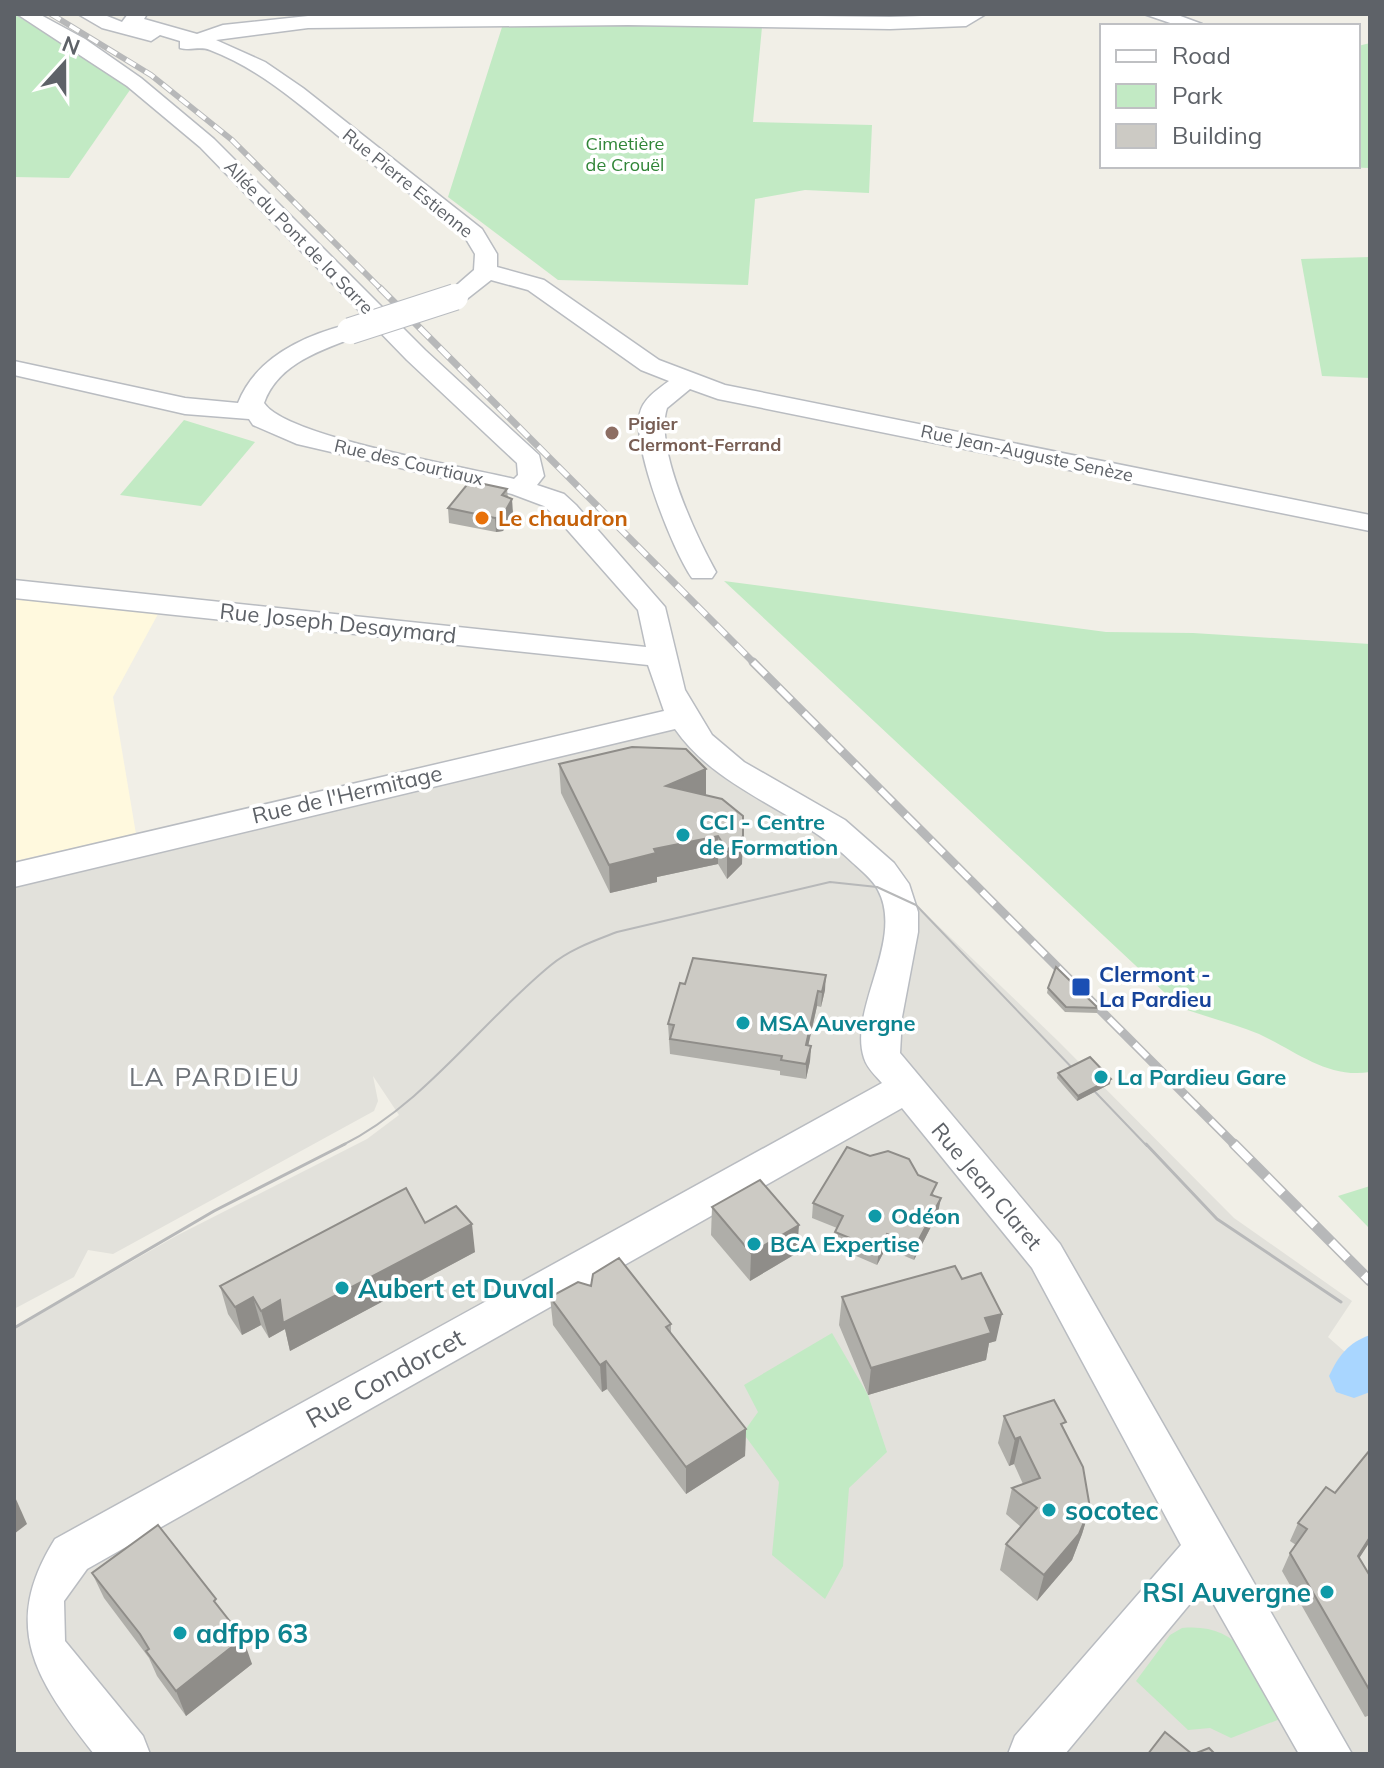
<svg xmlns="http://www.w3.org/2000/svg" width="1384" height="1768" viewBox="0 0 1384 1768" font-family="Mulish,sans-serif">
<style>
.commercial{fill:#fff9de}
.industrial{fill:#e2e1db}
.green{fill:#c2eac4}
.lines{fill:none;stroke-linecap:round;stroke-linejoin:round}
.river{fill:#a9d6ff;fill-rule:evenodd}
.minor-casing{stroke:#b9bcc1;stroke-width:3}
.minor{fill:#fff;fill-rule:evenodd}
.tram-far1{stroke:#b7b8b9;stroke-width:2}
.tram{stroke:#b7b8b9;stroke-width:3}
.rail-far3-casing{stroke:#b7b8b9;stroke-width:6}
.rail-far2-casing{stroke:#b7b8b9;stroke-width:7}
.rail-far1-casing{stroke:#b7b8b9;stroke-width:9}
.rail-casing{stroke:#b7b8b9;stroke-width:11}
.rail-far3{stroke:#fff;stroke-width:4;stroke-dasharray:11;stroke-linecap:butt}
.rail-far2{stroke:#fff;stroke-width:5;stroke-dasharray:14;stroke-linecap:butt}
.rail-far1{stroke:#fff;stroke-width:6;stroke-dasharray:18;stroke-linecap:butt}
.rail{stroke:#fff;stroke-width:8;stroke-dasharray:23;stroke-linecap:butt}
.minor-bridge-casing{stroke:#b9bcc1;stroke-width:28;stroke-linecap:butt}
.minor-bridge{stroke:#fff;stroke-width:26}
.wall{fill:#afaea9}
.shaded-wall{fill:#8f8d89}
.building{fill:#cccac4;stroke:#8f8d89;stroke-width:2}
.education-dot{fill:#8d6e63;stroke:#fff;stroke-width:3}
.food-dot{fill:#e8710a;stroke:#fff;stroke-width:3}
.culture-dot{fill:#0f9aa8;stroke:#fff;stroke-width:3}
.transit-dot{fill:#1a4fb4;stroke:#fff;stroke-width:3}
.labels{text-anchor:middle;dominant-baseline:central;stroke-width:7;stroke-linejoin:round;paint-order:stroke}
.far-park-label{font-size:18px;fill:#308537;stroke:#fff}
.far-street-label{font-size:18px;fill:#5e6268;stroke:#fff}
.far-education-label{font-size:18px;font-weight:bold;fill:#785e54;stroke:#fff;text-anchor:start}
.food-label{font-size:22px;font-weight:bold;fill:#c56008;stroke:#fff;text-anchor:start}
.street-label{font-size:22px;fill:#5e6268;stroke:#fff}
.culture-label{font-size:22px;font-weight:bold;fill:#0d838f;stroke:#fff;text-anchor:start}
.transit-label{font-size:22px;font-weight:bold;fill:#164399;stroke:#fff;text-anchor:start}
.quarter-label{font-size:26px;letter-spacing:2px;fill:#6f747a;stroke:#fff}
.near-culture-label{font-size:26px;font-weight:bold;fill:#0d838f;stroke:#fff;text-anchor:start}
.near-street-label{font-size:26px;fill:#5e6268;stroke:#fff}
</style>
<rect width="100%" height="100%" fill="#f1efe7"/>
<path class="commercial" d="M14,588L164,603L113,697L136,834L14,861Z"/>
<path class="industrial" d="M682,717L848,839L1058,1041L1234,1218L1352,1301L1328,1337L1370,1374V1754H14V1329L176,1236L367,1139L399,1115L373,1076L378,1101L374,1111L113,1254L88,1250L74,1277L14,1309V888L233,836L227,822Z"/>
<g class="green">
<path d="M14,14L132,87L69,178L14,177Z"/>
<path d="M503,24L762,27L753,122L872,125L869,193L805,190L755,199L748,285L558,280L448,197Z"/>
<path d="M1370,43V168L1302,166H1358V46Z"/>
<path d="M1370,257V378L1322,376L1301,259Z"/>
<path d="M184,420L255,442L201,506L120,495Z"/>
<path d="M724,581L1106,632L1193,633L1370,644V1072C1328,1079 1296,1051 1259,1034C1234,1024 1207,1017 1181,1008Z"/>
<path d="M1370,1186V1229L1338,1196Z"/>
<path d="M832,1333L868,1395L887,1452L849,1488L843,1566L825,1599L772,1555L779,1482L743,1433L758,1412L744,1385Z"/>
<path d="M1182,1628C1244,1622 1259,1671 1280,1719L1231,1738L1210,1728L1188,1730L1136,1681L1170,1635Z"/>
</g>
<g class="lines">
<path class="river" d="M1370,1335V1392L1354,1398L1336,1392L1329,1376C1339,1355 1348,1343 1370,1335Z"/>
<defs>
<g id="minor">
<path d="M17,14H39L85,39L141,78L214,139L425,350L539,455L544,476L537,485L564,494L576,505L665,607L685,690L712,735L744,762L845,820L894,863L909,884L918,912V932L902,1017L900,1053L1060,1244L1352,1754H1299L1204,1587L1065,1754H1008L1015,1736L1181,1545L1032,1268L902,1108L87,1569L64,1601L65,1641L143,1736L150,1754H94C36,1680 0,1627 55,1539L882,1083C876,1076 867,1068 864,1058C848,1009 905,940 878,890C873,880 862,871 853,863C799,810 719,792 675,729L14,887V863L664,711L648,665L14,598V580L646,647L638,610L556,517L544,506L512,494L297,444L253,425L249,419L185,414L14,375V361L185,398L238,403C256,357 305,335 350,324L358,326L362,331L358,336C322,350 278,363 264,403C286,437 466,467 514,479L518,475L517,463L407,360L200,147L127,86Z"/>
<path d="M78,14H102L122,22L128,14H147L144,19L197,34L223,25L308,16L661,14L890,17L986,14L966,26L890,29L628,25L308,28L216,40L265,62L303,88L482,229L497,254V267L544,280L659,360L725,385L1370,515V531L718,399L690,389L667,408C654,447 696,536 716,572L712,578H692C672,549 632,447 640,413C643,399 658,389 669,381L641,370L528,290L491,280L463,302H447L443,297L474,270L475,254L466,239C423,204 380,169 337,135C298,103 258,68 210,50C199,46 191,51 180,48V41L160,35L151,41L102,28Z"/>
<path d="M1144,14H1175L1202,24L1179,26Z"/>
</g>
</defs>
<use href="#minor" class="minor-casing"/>
<use href="#minor" class="minor"/>
<path class="tram-far1" d="M341,1146C425,1104 480,1023 551,965C570,949 594,941 617,932L830,882L877,887L916,905L1147,1146"/>
<g class="tram">
<path d="M1146,1144L1217,1219L1341,1302"/>
<path d="M14,1328L214,1211L345,1144"/>
</g>
<defs>
<path id="rail-far3" d="M51,14L151,75L232,140L382,290"/>
<path id="rail-far2" d="M380,288L755,664"/>
<path id="rail-far1" d="M753,662L1236,1146"/>
<path id="rail" d="M1234,1144L1370,1281"/>
</defs>
<use href="#rail-far3" class="rail-far3-casing"/>
<use href="#rail-far2" class="rail-far2-casing"/>
<use href="#rail-far1" class="rail-far1-casing"/>
<use href="#rail" class="rail-casing"/>
<use href="#rail-far3" class="rail-far3"/>
<use href="#rail-far2" class="rail-far2"/>
<use href="#rail-far1" class="rail-far1"/>
<use href="#rail" class="rail"/>
<defs>
<path id="minor-bridge" d="M350,331L455,297"/>
</defs>
<use href="#minor-bridge" class="minor-bridge-casing"/>
<use href="#minor-bridge" class="minor-bridge"/>
</g>
<g class="wall">
<path d="M507,489L508,498L513,513L503,531L496,532L449,523L448,508Z"/>
<path d="M559,764L706,769V796L742,864L727,879L718,864L657,877V882L610,893L561,793Z"/>
<path d="M685,984L825,990L821,1007L817,1006L808,1046H811L810,1061L806,1079L780,1075V1071L670,1054L668,1024Z"/>
<path d="M1048,988L1098,1008L1097,1013L1065,1012L1047,993Z"/>
<path d="M1058,1073L1110,1084L1077,1101L1057,1078Z"/>
<path d="M870,1156L918,1175L935,1196L938,1213L914,1260L886,1248L877,1265L833,1246L835,1232L837,1228L812,1218L813,1203Z"/>
<path d="M712,1207L797,1253L750,1281L711,1235Z"/>
<path d="M425,1223L475,1252L290,1351L285,1329L269,1338L261,1325L242,1335L228,1314L220,1286Z"/>
<path d="M550,1297L671,1324V1334L746,1429L745,1456L686,1494L607,1389L602,1392L553,1325Z"/>
<path d="M842,1297L996,1341L989,1343L986,1360L868,1395L839,1325Z"/>
<path d="M1004,1416L1064,1430L1090,1508L1082,1534L1072,1560L1037,1601L1000,1570L1006,1544L1021,1527L1006,1514L1012,1488L1023,1484L1014,1464L1009,1466L998,1443Z"/>
<path d="M1370,1451V1544L1369,1543L1359,1558L1370,1576V1715L1365,1717L1282,1571L1290,1553L1296,1545L1290,1541L1298,1523L1335,1493Z"/>
<path d="M92,1573L220,1609L252,1664L186,1716L157,1676L149,1658L104,1598Z"/>
</g>
<g class="shaded-wall">
<path d="M512,499L513,513L503,531L496,532L495,518Z"/>
<path d="M706,769V798L666,786Z"/>
<path d="M718,836V864L657,877V882L610,893L609,865L654,849Z"/>
<path d="M743,836L742,864L727,879V850Z"/>
<path d="M826,975L825,990L821,1007L822,992Z"/>
<path d="M818,991L817,1006L805,1060L806,1045Z"/>
<path d="M811,1046L810,1061L806,1079V1064Z"/>
<path d="M1111,1079L1110,1084L1077,1101L1078,1096Z"/>
<path d="M941,1198L938,1213L914,1260L916,1245Z"/>
<path d="M472,1224L475,1252L290,1351L285,1329L269,1338L261,1311L280,1300Z"/>
<path d="M799,1225L797,1253L750,1281L751,1253Z"/>
<path d="M887,1234L886,1248L877,1265L879,1250Z"/>
<path d="M253,1297L261,1325L242,1335L235,1307Z"/>
<path d="M1002,1314L996,1341L989,1343L986,1360L868,1395L871,1368L985,1318Z"/>
<path d="M606,1361L607,1389L602,1392L600,1365Z"/>
<path d="M746,1429L745,1456L686,1494V1467Z"/>
<path d="M1020,1437L1014,1464L1009,1466L1015,1439Z"/>
<path d="M15,1497L27,1524L14,1534V1498Z"/>
<path d="M1090,1508L1082,1534L1072,1560L1037,1601L1044,1575Z"/>
<path d="M1370,1537L1369,1543L1349,1574L1358,1556Z"/>
<path d="M243,1638L252,1664L186,1716L176,1691Z"/>
</g>
<g class="building">
<path d="M470,481L507,489L502,495L512,499L502,517L495,518L448,508Z"/>
<path d="M632,747L686,749L706,769L666,786L722,799L743,816V836L727,850L718,836L654,849L656,853L609,865L559,764Z"/>
<path d="M693,958L826,975L822,992L818,991L806,1045L811,1046L806,1064L781,1060L782,1056L670,1039L674,1025L668,1024L680,983L685,984Z"/>
<path d="M1056,967L1098,1008L1066,1007L1048,988Z"/>
<path d="M1090,1057L1111,1079L1078,1096L1058,1073Z"/>
<path d="M847,1147L870,1156L888,1151L909,1159L918,1175L937,1183L931,1195L941,1198L916,1245L887,1234L879,1250L835,1232L843,1216L813,1203Z"/>
<path d="M760,1180L799,1225L751,1253L712,1207Z"/>
<path d="M406,1188L425,1223L456,1206L472,1224L283,1323L280,1300L261,1311L253,1297L235,1307L220,1286Z"/>
<path d="M619,1258L671,1324L666,1327L746,1429L686,1467L606,1361L600,1365L550,1297L578,1282L591,1286L593,1274Z"/>
<path d="M955,1266L962,1279L981,1273L1002,1314L985,1318L991,1333L871,1368L842,1297Z"/>
<path d="M1054,1400L1066,1422L1061,1424L1083,1467L1090,1508L1079,1534L1044,1575L1006,1544L1037,1508L1012,1488L1040,1478L1020,1437L1015,1439L1004,1416Z"/>
<path d="M1369,1451L1370,1537L1358,1556L1370,1576V1691L1290,1553L1307,1529L1298,1523L1326,1487L1335,1493Z"/>
<path d="M158,1525L216,1599L214,1601L243,1638L176,1691L146,1651L149,1649L140,1634L92,1573Z"/>
<path d="M1165,1732L1192,1754H1148Z"/>
<path d="M1209,1748L1215,1754H1194Z"/>
</g>
<circle class="education-dot" cx="612" cy="433" r="8"/>
<circle class="food-dot" cx="482" cy="518" r="8"/>
<g class="culture-dot">
<circle cx="683" cy="835" r="8"/>
<circle cx="743" cy="1023" r="8"/>
<circle cx="1101" cy="1077" r="8"/>
<circle cx="875" cy="1216" r="8"/>
<circle cx="754" cy="1244" r="8"/>
<circle cx="342" cy="1288" r="8"/>
<circle cx="1049" cy="1510" r="8"/>
<circle cx="1327" cy="1592" r="8"/>
<circle cx="180" cy="1633" r="8"/>
</g>
<rect class="transit-dot" x="1071" y="977" width="20" height="20" rx="4"/>
<g class="labels">
<g class="far-park-label">
<text x="625" y="143">Cimetière<tspan x="625" dy="21">de Crouël</tspan></text>
</g>
<g class="far-street-label">
<text transform="translate(408 183) rotate(39)">Rue Pierre Estienne</text>
<text transform="translate(299 237) rotate(46)">Allée du Pont de la Sarre</text>
<text transform="translate(1027 453) rotate(12)">Rue Jean-Auguste Senèze</text>
<text transform="translate(409 462) rotate(13)">Rue des Courtiaux</text>
</g>
<g class="far-education-label">
<text x="628" y="423">Pigier<tspan x="628" dy="21">Clermont-Ferrand</tspan></text>
</g>
<g class="food-label">
<text x="498" y="518">Le chaudron</text>
</g>
<g class="street-label">
<text transform="translate(338 623) rotate(6)">Rue Joseph Desaymard</text>
<text transform="translate(347 794) rotate(-13)">Rue de l'Hermitage</text>
<text transform="translate(987 1186) rotate(50)">Rue Jean Claret</text>
</g>
<g class="culture-label">
<text x="699" y="822">CCI - Centre<tspan x="699" dy="25">de Formation</tspan></text>
<text x="759" y="1023">MSA Auvergne</text>
<text x="1117" y="1077">La Pardieu Gare</text>
<text x="891" y="1216">Odéon</text>
<text x="770" y="1244">BCA Expertise</text>
</g>
<g class="transit-label">
<text x="1099" y="974">Clermont -<tspan x="1099" dy="25">La Pardieu</tspan></text>
</g>
<g class="quarter-label">
<text x="215" y="1076">LA PARDIEU</text>
</g>
<g class="near-culture-label">
<text x="358" y="1288">Aubert et Duval</text>
<text x="1065" y="1510">socotec</text>
<text x="1311" y="1592" text-anchor="end">RSI Auvergne</text>
<text x="196" y="1633">adfpp 63</text>
</g>
<g class="near-street-label">
<text transform="translate(385 1378) rotate(-29)">Rue Condorcet</text>
</g>
</g>
<rect width="1384" height="1768" fill="none" stroke="#5e6268" stroke-width="32"/>
<rect x="1100" y="24" width="260" height="144" fill="#ffffff" stroke="#bfc0c3" stroke-width="2"/>
<rect x="1116" y="50" width="40" height="12" fill="#ffffff" stroke="#bfc0c3" stroke-width="2"/>
<text x="1172" y="64" font-size="24" fill="#5e6268">Road</text>
<rect x="1116" y="84" width="40" height="24" fill="#c2eac4" stroke="#bfc0c3" stroke-width="2"/>
<text x="1172" y="104" font-size="24" fill="#5e6268">Park</text>
<rect x="1116" y="124" width="40" height="24" fill="#cccac4" stroke="#bfc0c3" stroke-width="2"/>
<text x="1172" y="144" font-size="24" fill="#5e6268">Building</text>
<g transform="translate(64 64) rotate(21)" stroke="#ffffff" stroke-width="6" paint-order="stroke">
<path d="M0-6L14 30L0 20L-14 30Z" fill="#5e6268"/>
<text y="-12" font-size="22" font-weight="bold" text-anchor="middle" fill="#5e6268">N</text>
</g>
</svg>
